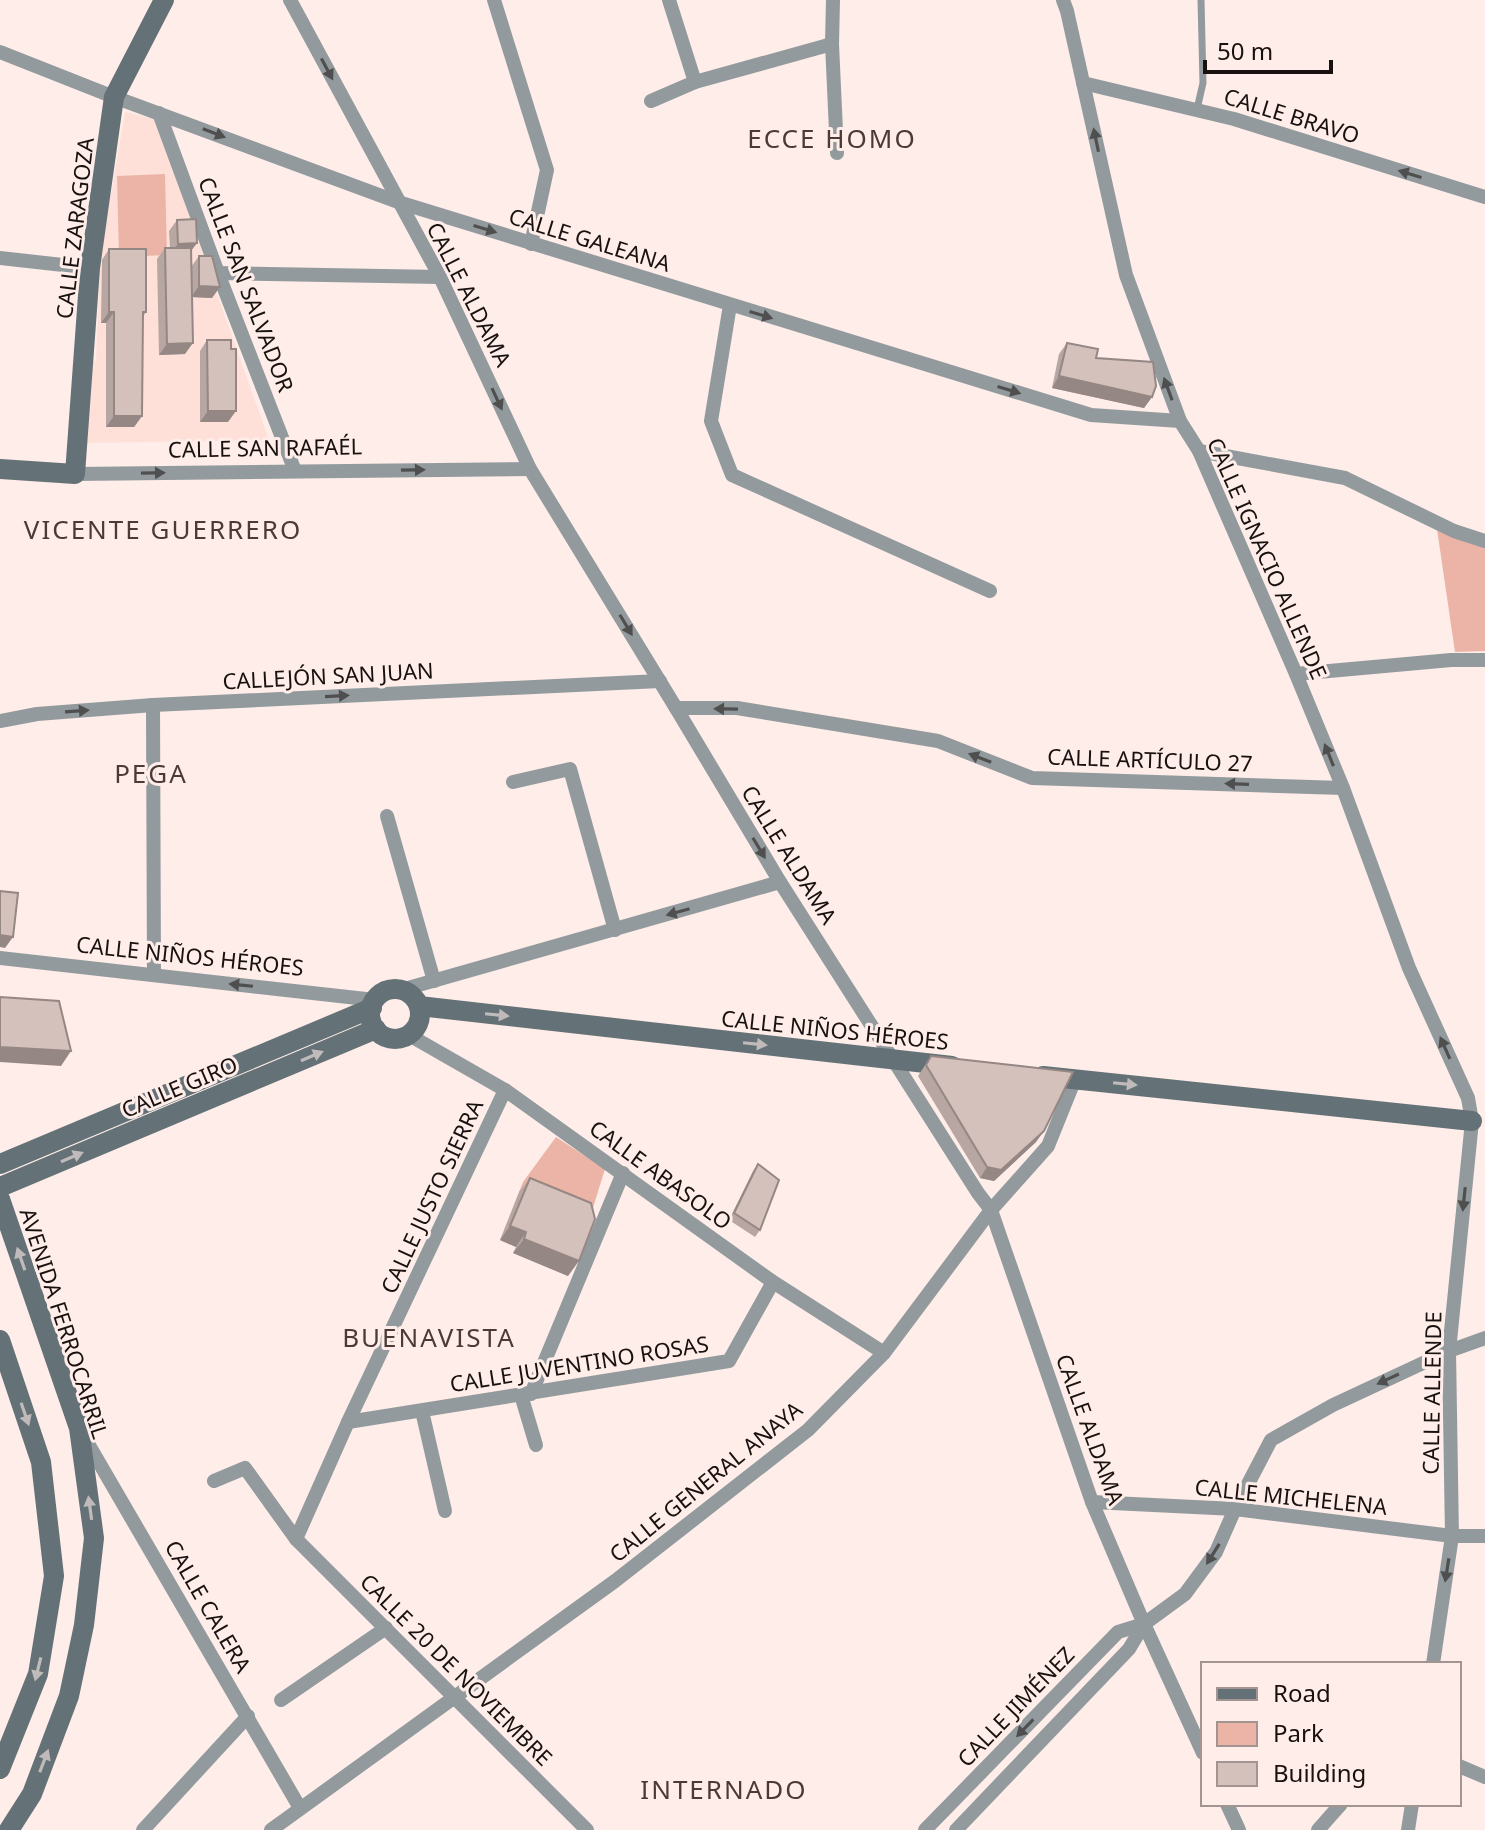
<svg xmlns="http://www.w3.org/2000/svg" width="1485" height="1830" viewBox="0 0 1485 1830" font-family="'Noto Sans',sans-serif">
<style>
.built{fill:#fee0d9}
.green{fill:#ebb4a7}
.lines{fill:none;stroke-linecap:round;stroke-linejoin:round}
.lane{stroke:#929a9d;stroke-width:7}
.street{stroke:#929a9d;stroke-width:14}
.secondary{stroke:#647176;stroke-width:20}
.wall{fill:#b7a6a2}
.shaded-wall{fill:#958784}
.building{fill:#d5c1bc;stroke:#958784;stroke-width:2}
.oneway{fill:#4f4f4f}
.oneway2{fill:#c0bbba}
.labels{text-anchor:middle;dominant-baseline:central;stroke-width:6;stroke-linejoin:round;paint-order:stroke}
.street-label{font-size:22px;fill:#18110f;stroke:#feede8}
.quarter-label{font-size:26px;letter-spacing:2px;fill:#4b3a36;stroke:#feede8}
</style>
<rect width="100%" height="100%" fill="#feede8"/>
<path class="built" d="M125,112L155,119L269,440L85,443L89,361H96L100,259Z"/>
<g class="green">
<path d="M165,174L167,255L119,257L117,176Z"/>
<path d="M1437,529L1485,544V651L1455,652Z"/>
<path d="M556,1137L605,1169L591,1214L519,1192L523,1182Z"/>
</g>
<g class="lines">
<path class="lane" d="M1197,109L1203,83L1201,0"/>
<g class="street">
<path d="M290,0L440,277L530,469L676,708L780,882L978,1193L991,1210L1092,1502L1144,1624L1203,1753"/>
<path d="M494,0L547,170L531,244"/>
<path d="M669,0L695,82"/>
<path d="M833,0L832,44L837,153"/>
<path d="M1063,0L1067,11L1126,275L1180,421L1199,451L1296,674L1343,788L1409,968L1468,1098L1472,1121L1449,1351L1452,1536L1433,1664"/>
<path d="M0,52L114,97L398,202L1091,415L1180,421"/>
<path d="M1083,83L1234,119L1485,197"/>
<path d="M651,101L695,82L832,44"/>
<path d="M159,113L218,273L295,471"/>
<path d="M0,258L90,268"/>
<path d="M218,273L440,277"/>
<path d="M730,305L711,421L732,475L990,591"/>
<path d="M1199,451L1345,478L1454,531L1485,541"/>
<path d="M75,474L530,469"/>
<path d="M1296,674L1451,660H1485"/>
<path d="M153,705L154,975"/>
<path d="M676,708H737L938,741L1032,778L1343,788"/>
<path d="M0,721L37,714L153,705L660,681"/>
<path d="M513,782L570,769L615,930"/>
<path d="M387,816L434,981"/>
<path d="M0,958L375,1000"/>
<path d="M401,990L780,882"/>
<path d="M409,1035L505,1090L773,1282L884,1353"/>
<path d="M531,1394L623,1173"/>
<path d="M521,1395L536,1445"/>
<path d="M422,1411L445,1511"/>
<path d="M348,1422L729,1361L773,1282"/>
<path d="M83,1435L300,1808"/>
<path d="M214,1481L245,1468L296,1539L587,1830"/>
<path d="M1092,1502L1235,1509L1452,1536H1485"/>
<path d="M296,1539L348,1422L505,1090"/>
<path d="M281,1700L386,1628"/>
<path d="M1459,1766L1485,1777"/>
<path d="M1227,1804L1239,1830"/>
<path d="M143,1830L248,1716"/>
<path d="M271,1830L615,1581L808,1430L884,1353L991,1210L1048,1146L1075,1079"/>
<path d="M925,1830L1118,1632L1144,1624L1185,1594L1216,1552L1235,1509L1271,1440L1333,1405L1449,1351L1485,1338"/>
<path d="M956,1830L1129,1649L1144,1624"/>
<path d="M1318,1830L1341,1804"/>
<path d="M1408,1830L1412,1804"/>
</g>
<g class="secondary">
<path d="M0,469L75,474L90,268L114,97L164,0"/>
<circle cx="395" cy="1014" r="25"/>
<path d="M419,1006L952,1066"/>
<path d="M1043,1076L1472,1121"/>
<path d="M0,1164L372,1008"/>
<path d="M0,1187L376,1029"/>
<path d="M0,1199L79,1428L94,1538L84,1625L69,1696L32,1794L9,1830"/>
<path d="M0,1340L41,1462L54,1576L38,1674L0,1769"/>
</g>
</g>
<g class="wall">
<path d="M177,220L191,252V267L199,256L212,298L192,297L185,354L159,355L157,259L165,248H170L169,231Z"/>
<path d="M109,249L146,312L143,317L142,416L134,427H106V323H101L102,260Z"/>
<path d="M207,340L228,422H200V351Z"/>
<path d="M1067,343L1096,358L1152,397L1144,408L1052,388L1059,354Z"/>
<path d="M931,1056L1036,1142L994,1181L980,1178L918,1076Z"/>
<path d="M758,1164L760,1230L755,1237L729,1220L753,1171Z"/>
<path d="M530,1178L568,1276L513,1253L516,1247L500,1240L519,1192Z"/>
</g>
<g class="shaded-wall">
<path d="M197,243L189,254L170,255L178,244Z"/>
<path d="M199,286L220,287L212,298L191,297Z"/>
<path d="M109,312H114L106,323H101Z"/>
<path d="M193,343L185,354L159,355L167,344Z"/>
<path d="M1059,376L1152,397L1144,408L1052,388Z"/>
<path d="M208,411H236L228,422H200Z"/>
<path d="M114,416H142L134,427H106Z"/>
<path d="M0,935L13,937L5,948L0,947Z"/>
<path d="M0,1047L71,1051L61,1066L0,1062Z"/>
<path d="M1044,1131L1036,1142L994,1181L980,1178L987,1167Z"/>
<path d="M510,1226L526,1232L516,1247L500,1240Z"/>
<path d="M524,1239L579,1261L568,1276L513,1253Z"/>
</g>
<g class="building">
<path d="M196,219L197,243L178,244L177,220Z"/>
<path d="M165,248H191L193,343L167,344Z"/>
<path d="M109,249H146V312H143L142,416H114V312H109Z"/>
<path d="M199,256H212L220,287L199,286Z"/>
<path d="M207,340H231V349H236V411H208Z"/>
<path d="M1067,343L1098,349L1096,358L1153,362L1156,386L1152,397L1059,376Z"/>
<path d="M0,891L18,893L13,937L0,935Z"/>
<path d="M0,997L59,1001L71,1051L0,1047Z"/>
<path d="M931,1056L1073,1072L1044,1131L1001,1170L987,1167L926,1065Z"/>
<path d="M758,1164L779,1180L760,1230L734,1213Z"/>
<path d="M530,1178L591,1203L595,1219L579,1261L524,1239L526,1232L510,1226Z"/>
</g>
<defs><path id="oneway-solid" d="M-6-.8H1V-3.2L6.5 0L1 3.2V.8H-6Z" transform="scale(2)"/></defs>
<g class="oneway">
<use href="#oneway-solid" transform="translate(327 69) rotate(62)"/>
<use href="#oneway-solid" transform="translate(214 133) rotate(21)"/>
<use href="#oneway-solid" transform="translate(1096 140) rotate(-102)"/>
<use href="#oneway-solid" transform="translate(1410 174) rotate(-163)"/>
<use href="#oneway-solid" transform="translate(485 229) rotate(17)"/>
<use href="#oneway-solid" transform="translate(761 315) rotate(17)"/>
<use href="#oneway-solid" transform="translate(1168 389) rotate(-110)"/>
<use href="#oneway-solid" transform="translate(1009 390) rotate(17)"/>
<use href="#oneway-solid" transform="translate(497 399) rotate(65)"/>
<use href="#oneway-solid" transform="translate(413 470) rotate(-1)"/>
<use href="#oneway-solid" transform="translate(153 473) rotate(-1)"/>
<use href="#oneway-solid" transform="translate(626 625) rotate(59)"/>
<use href="#oneway-solid" transform="translate(337 696) rotate(-3)"/>
<use href="#oneway-solid" transform="translate(726 709) rotate(-179)"/>
<use href="#oneway-solid" transform="translate(77 711) rotate(-4)"/>
<use href="#oneway-solid" transform="translate(1329 755) rotate(-112)"/>
<use href="#oneway-solid" transform="translate(980 758) rotate(-159)"/>
<use href="#oneway-solid" transform="translate(1237 784) rotate(-178)"/>
<use href="#oneway-solid" transform="translate(759 848) rotate(59)"/>
<use href="#oneway-solid" transform="translate(678 912) rotate(164)"/>
<use href="#oneway-solid" transform="translate(241 985) rotate(-174)"/>
<use href="#oneway-solid" transform="translate(1445 1048) rotate(-114)"/>
<use href="#oneway-solid" transform="translate(1464 1199) rotate(96)"/>
<use href="#oneway-solid" transform="translate(1388 1379) rotate(155)"/>
<use href="#oneway-solid" transform="translate(1213 1554) rotate(122)"/>
<use href="#oneway-solid" transform="translate(1447 1570) rotate(99)"/>
<use href="#oneway-solid" transform="translate(1025 1728) rotate(134)"/>
</g>
<g class="oneway2">
<use href="#oneway-solid" transform="translate(497 1015) rotate(6)"/>
<use href="#oneway-solid" transform="translate(755 1044) rotate(6)"/>
<use href="#oneway-solid" transform="translate(312 1056) rotate(-23)"/>
<use href="#oneway-solid" transform="translate(1125 1084) rotate(6)"/>
<use href="#oneway-solid" transform="translate(72 1157) rotate(-23)"/>
<use href="#oneway-solid" transform="translate(21 1259) rotate(-109)"/>
<use href="#oneway-solid" transform="translate(25 1414) rotate(71)"/>
<use href="#oneway-solid" transform="translate(90 1508) rotate(-98)"/>
<use href="#oneway-solid" transform="translate(38 1669) rotate(104)"/>
<use href="#oneway-solid" transform="translate(44 1761) rotate(-69)"/>
</g>
<g class="labels">
<g class="street-label">
<text transform="translate(1292 115) rotate(17)">CALLE BRAVO</text>
<text transform="translate(74 228) rotate(-83)">CALLE ZARAGOZA</text>
<text transform="translate(590 239) rotate(17)">CALLE GALEANA</text>
<text transform="translate(247 284) rotate(69)">CALLE SAN SALVADOR</text>
<text transform="translate(470 294) rotate(63)">CALLE ALDAMA</text>
<text transform="translate(265 447) rotate(-1)">CALLE SAN RAFAÉL</text>
<text transform="translate(1268 558) rotate(66)">CALLE IGNACIO ALLENDE</text>
<text transform="translate(328 675) rotate(-3)">CALLEJÓN SAN JUAN</text>
<text transform="translate(1150 759) rotate(2)">CALLE ARTÍCULO 27</text>
<text transform="translate(790 854) rotate(58)">CALLE ALDAMA</text>
<text transform="translate(190 955) rotate(6)">CALLE NIÑOS HÉROES</text>
<text transform="translate(835 1029) rotate(6)">CALLE NIÑOS HÉROES</text>
<text transform="translate(179 1086) rotate(-23)">CALLE GIRO</text>
<text transform="translate(661 1174) rotate(36)">CALLE ABASOLO</text>
<text transform="translate(431 1196) rotate(-65)">CALLE JUSTO SIERRA</text>
<text transform="translate(65 1323) rotate(72)">AVENIDA FERROCARRIL</text>
<text transform="translate(579 1363) rotate(-9)">CALLE JUVENTINO ROSAS</text>
<text transform="translate(1431 1393) rotate(-89)">CALLE ALLENDE</text>
<text transform="translate(1091 1429) rotate(70)">CALLE ALDAMA</text>
<text transform="translate(705 1481) rotate(-39)">CALLE GENERAL ANAYA</text>
<text transform="translate(1291 1496) rotate(6)">CALLE MICHELENA</text>
<text transform="translate(209 1606) rotate(60)">CALLE CALERA</text>
<text transform="translate(457 1669) rotate(45)">CALLE 20 DE NOVIEMBRE</text>
<text transform="translate(1015 1706) rotate(-46)">CALLE JIMÉNEZ</text>
</g>
<g class="quarter-label">
<text x="832" y="138">ECCE HOMO</text>
<text x="163" y="529">VICENTE GUERRERO</text>
<text x="151" y="773">PEGA</text>
<text x="429" y="1337">BUENAVISTA</text>
<text x="724" y="1789">INTERNADO</text>
</g>
</g>
<rect x="1201" y="1662" width="260" height="144" fill="#feede8" stroke="#a29591" stroke-width="2"/>
<rect x="1217" y="1688" width="40" height="12" fill="#647176" stroke="#a29591" stroke-width="2"/>
<text x="1273" y="1702" font-size="24" fill="#18110f">Road</text>
<rect x="1217" y="1722" width="40" height="24" fill="#ebb4a7" stroke="#a29591" stroke-width="2"/>
<text x="1273" y="1742" font-size="24" fill="#18110f">Park</text>
<rect x="1217" y="1762" width="40" height="24" fill="#d5c1bc" stroke="#a29591" stroke-width="2"/>
<text x="1273" y="1782" font-size="24" fill="#18110f">Building</text>
<path d="M1205 60v12h126v-12" fill="none" stroke="#18110f" stroke-width="4"/>
<text x="1217" y="60" font-size="24" fill="#18110f" stroke="#feede8" stroke-width="6" paint-order="stroke">50 m</text>
</svg>
